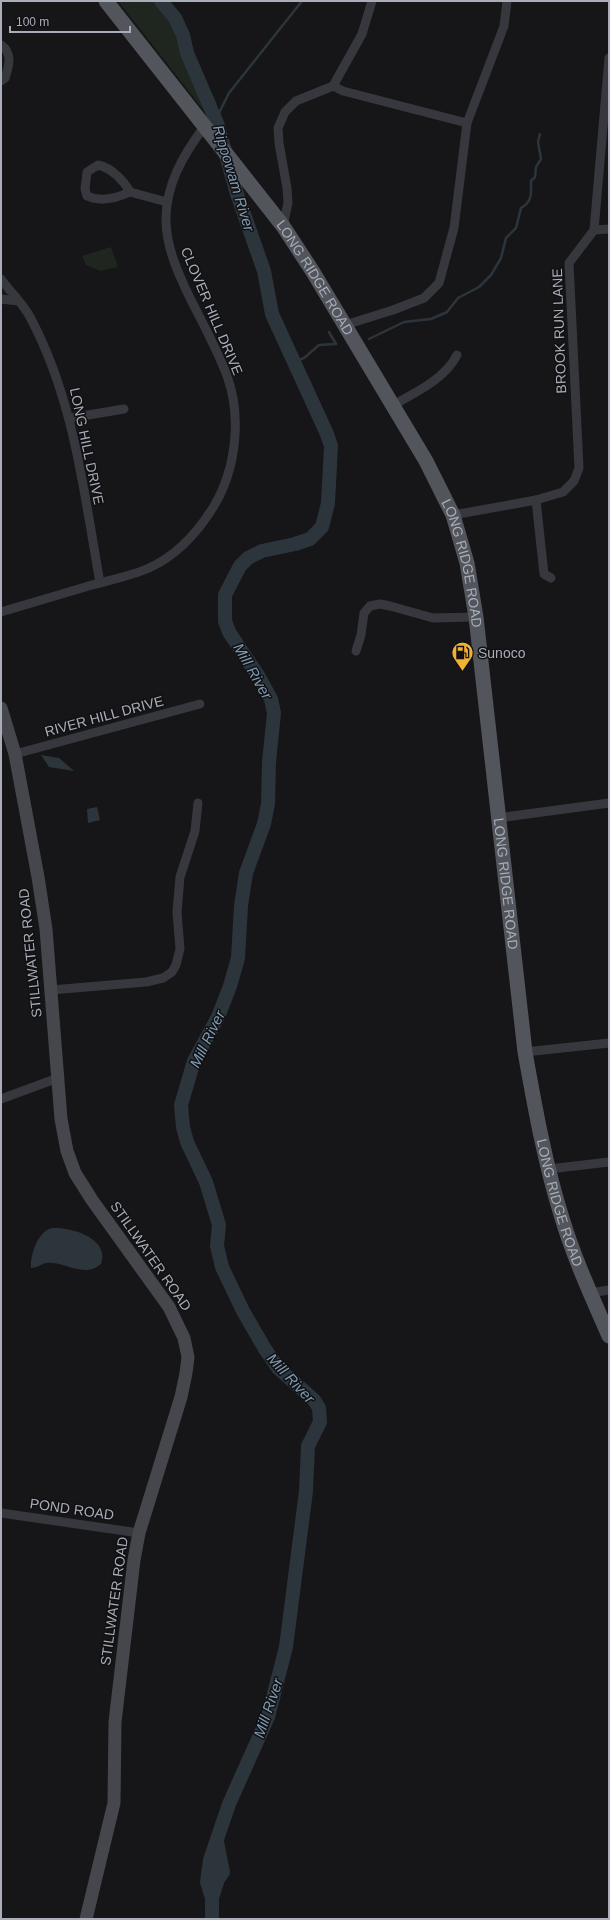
<svg xmlns="http://www.w3.org/2000/svg" width="610" height="1920" viewBox="0 0 610 1920" font-family="Helvetica,sans-serif">
<style>
.green{fill:#1e261f}
.water{fill:#2c353c}
.lines{fill:none;stroke-linecap:round;stroke-linejoin:round}
.stream{stroke:#2c353c;stroke-width:2.5}
.river{stroke:#2c353c;stroke-width:14}
.street{stroke:#37383d;stroke-width:9}
.secondary{stroke:#45474d;stroke-width:13}
.primary{stroke:#53555c;stroke-width:15}
.labels{text-anchor:middle;dominant-baseline:central;stroke-width:3;stroke-linejoin:round;paint-order:stroke}
.street-label{font-size:14px;fill:#a8adb8;stroke:#111113}
.poi-label{font-size:14px;fill:#a8adb8;stroke:#111113;text-anchor:start}
.water-label{font-size:15px;font-style:italic;fill:#7f9bb3;stroke:#111113}
</style>
<rect width="100%" height="100%" fill="#161618"/>
<g class="green">
<path d="M118,1H166L173,10L216,102L212,121Z"/>
<path d="M111,247L118,267L100,271L86,265L82,256Z"/>
</g>
<g class="water">
<path d="M41,755L59,758L74,771L49,767Z"/>
<path d="M97,807L100,820L88,823L87,809Z"/>
<path d="M53,1228C71,1227 110,1238 101,1264C83,1279 65,1261 46,1263C41,1264 37,1268 31,1268C30,1255 38,1230 53,1228Z"/>
</g>
<g class="lines">
<g class="stream">
<path d="M217,123L220,111L229,93L302,1"/>
<path d="M369,339L404,322L431,319L447,312L458,298L479,287L491,275L501,258L506,238L516,228L521,208C533,201 531,193 531,181L535,177L536,167L541,159L538,142L540,134"/>
<path d="M293,362L304,358L319,345L336,344L329,332"/>
</g>
<g class="river">
<path d="M161,1L175,18L183,35L187,53L217,123L237,194L264,271L272,314L327,434L331,446L328,503L322,527L310,539L295,544L262,551L248,558L240,566L225,595V621L229,632L259,677L271,699L274,713L269,762L268,804L264,824L246,873L241,906L238,958L230,986L218,1017L194,1061L181,1105L183,1127L187,1142L206,1182L219,1225L217,1246L222,1267L243,1311L265,1349L278,1368L314,1400L319,1408L320,1422L308,1446L306,1491L286,1647L268,1717L229,1804L210,1860L207,1882L212,1898V1919"/>
<path d="M212,1898L218,1879L223,1872L217,1842"/>
</g>
<g class="street">
<path d="M1,45C13,53 9,66 5,78L1,81"/>
<path d="M333,86L343,91L467,123"/>
<path d="M130,192C117,198 100,202 87,196L85,189L87,172L98,165C112,168 124,181 130,192L167,202"/>
<path d="M283,226L288,203L287,188L279,143L278,128L285,112L296,101L333,86L362,34L372,1"/>
<path d="M594,230L609,229"/>
<path d="M1,279C10,292 23,303 30,317C74,399 84,493 100,583"/>
<path d="M1,299L18,301"/>
<path d="M345,325L393,310L424,298L439,283L454,228L467,123L504,26L507,1"/>
<path d="M393,405C415,393 445,379 457,355"/>
<path d="M70,418L124,409"/>
<path d="M536,500L544,574L551,578"/>
<path d="M453,515L536,500L563,492L574,481L579,468L569,263L594,230L609,58"/>
<path d="M1,612C31,603 62,594 92,585C110,580 131,576 149,568C176,556 198,532 214,506C236,469 242,417 227,376C217,349 202,322 189,296C178,273 167,249 166,222C165,186 183,155 204,127"/>
<path d="M356,651L361,635L364,613L370,606L380,604L390,606L433,618L476,617"/>
<path d="M15,754L200,704"/>
<path d="M498,818L609,803"/>
<path d="M51,990L146,982L163,978L172,972L176,965L180,949L177,912L180,877L195,831L198,803"/>
<path d="M525,1052L609,1043"/>
<path d="M1,1099L58,1078"/>
<path d="M549,1169L609,1162"/>
<path d="M590,1293L609,1290"/>
<path d="M1,1513L139,1533"/>
</g>
<path class="secondary" d="M1,708L15,754L38,877L46,929L61,1119L67,1151L75,1173L92,1200L169,1307L184,1338L188,1357L186,1373L181,1397L139,1533L134,1560L115,1722L114,1803L86,1919"/>
<path class="primary" id="s1" d="M106,1L283,226L313,272L426,461L453,515L467,563L476,617L525,1052C535,1108 545,1164 562,1218C574,1258 592,1297 609,1336"/>
</g>
<defs>
<symbol id="fuel-pin" viewBox="-11 -11 22 30"><path d="M0 17L-7.5 6A9.5 9.5 0 1 1 7.5 6Z" fill="#f2b134" stroke="#111113"/><path d="M-5.5-6h7V0h2V4h1.3V-2.5L3-4.5l.8-.8L6-3V5H2.5V1h-1V6h-7ZM-4.2-4.7v3.2H.2V-4.7Z" fill="#111"/></symbol>
</defs>
<g fill-rule="evenodd">
<use href="#fuel-pin" x="450" y="640" width="25" height="34"/>
</g>
<g class="labels">
<g class="street-label">
<text stroke="none"><textPath href="#s1" startOffset="347">LONG RIDGE ROAD</textPath></text>
<text transform="translate(212 311) rotate(67)">CLOVER HILL DRIVE</text>
<text transform="translate(559 331) rotate(-92)">BROOK RUN LANE</text>
<text transform="translate(87 446) rotate(78)">LONG HILL DRIVE</text>
<text stroke="none"><textPath href="#s1" startOffset="671">LONG RIDGE ROAD</textPath></text>
<text transform="translate(104 716) rotate(-15)">RIVER HILL DRIVE</text>
<text stroke="none"><textPath href="#s1" startOffset="995">LONG RIDGE ROAD</textPath></text>
<text transform="translate(30 953) rotate(-96)">STILLWATER ROAD</text>
<text stroke="none"><textPath href="#s1" startOffset="1319">LONG RIDGE ROAD</textPath></text>
<text transform="translate(151 1256) rotate(55)">STILLWATER ROAD</text>
<text transform="translate(72 1509) rotate(8)">POND ROAD</text>
<text transform="translate(114 1601) rotate(-82)">STILLWATER ROAD</text>
</g>
<g class="poi-label">
<text x="478" y="653">Sunoco</text>
</g>
<g class="water-label">
<text transform="translate(234 178) rotate(73)">Rippowam River</text>
<text transform="translate(253 671) rotate(60)">Mill River</text>
<text transform="translate(207 1039) rotate(-64)">Mill River</text>
<text transform="translate(291 1378) rotate(47)">Mill River</text>
<text transform="translate(268 1708) rotate(-71)">Mill River</text>
</g>
</g>
<rect width="610" height="1920" fill="none" stroke="#a8adb8" stroke-width="4"/>
<path d="M10 26v6h120v-6" fill="none" stroke="#a8adb8" stroke-width="2"/>
<text x="16" y="26" font-size="12" fill="#a8adb8" stroke="#111113" stroke-width="3" paint-order="stroke">100 m</text>
</svg>
